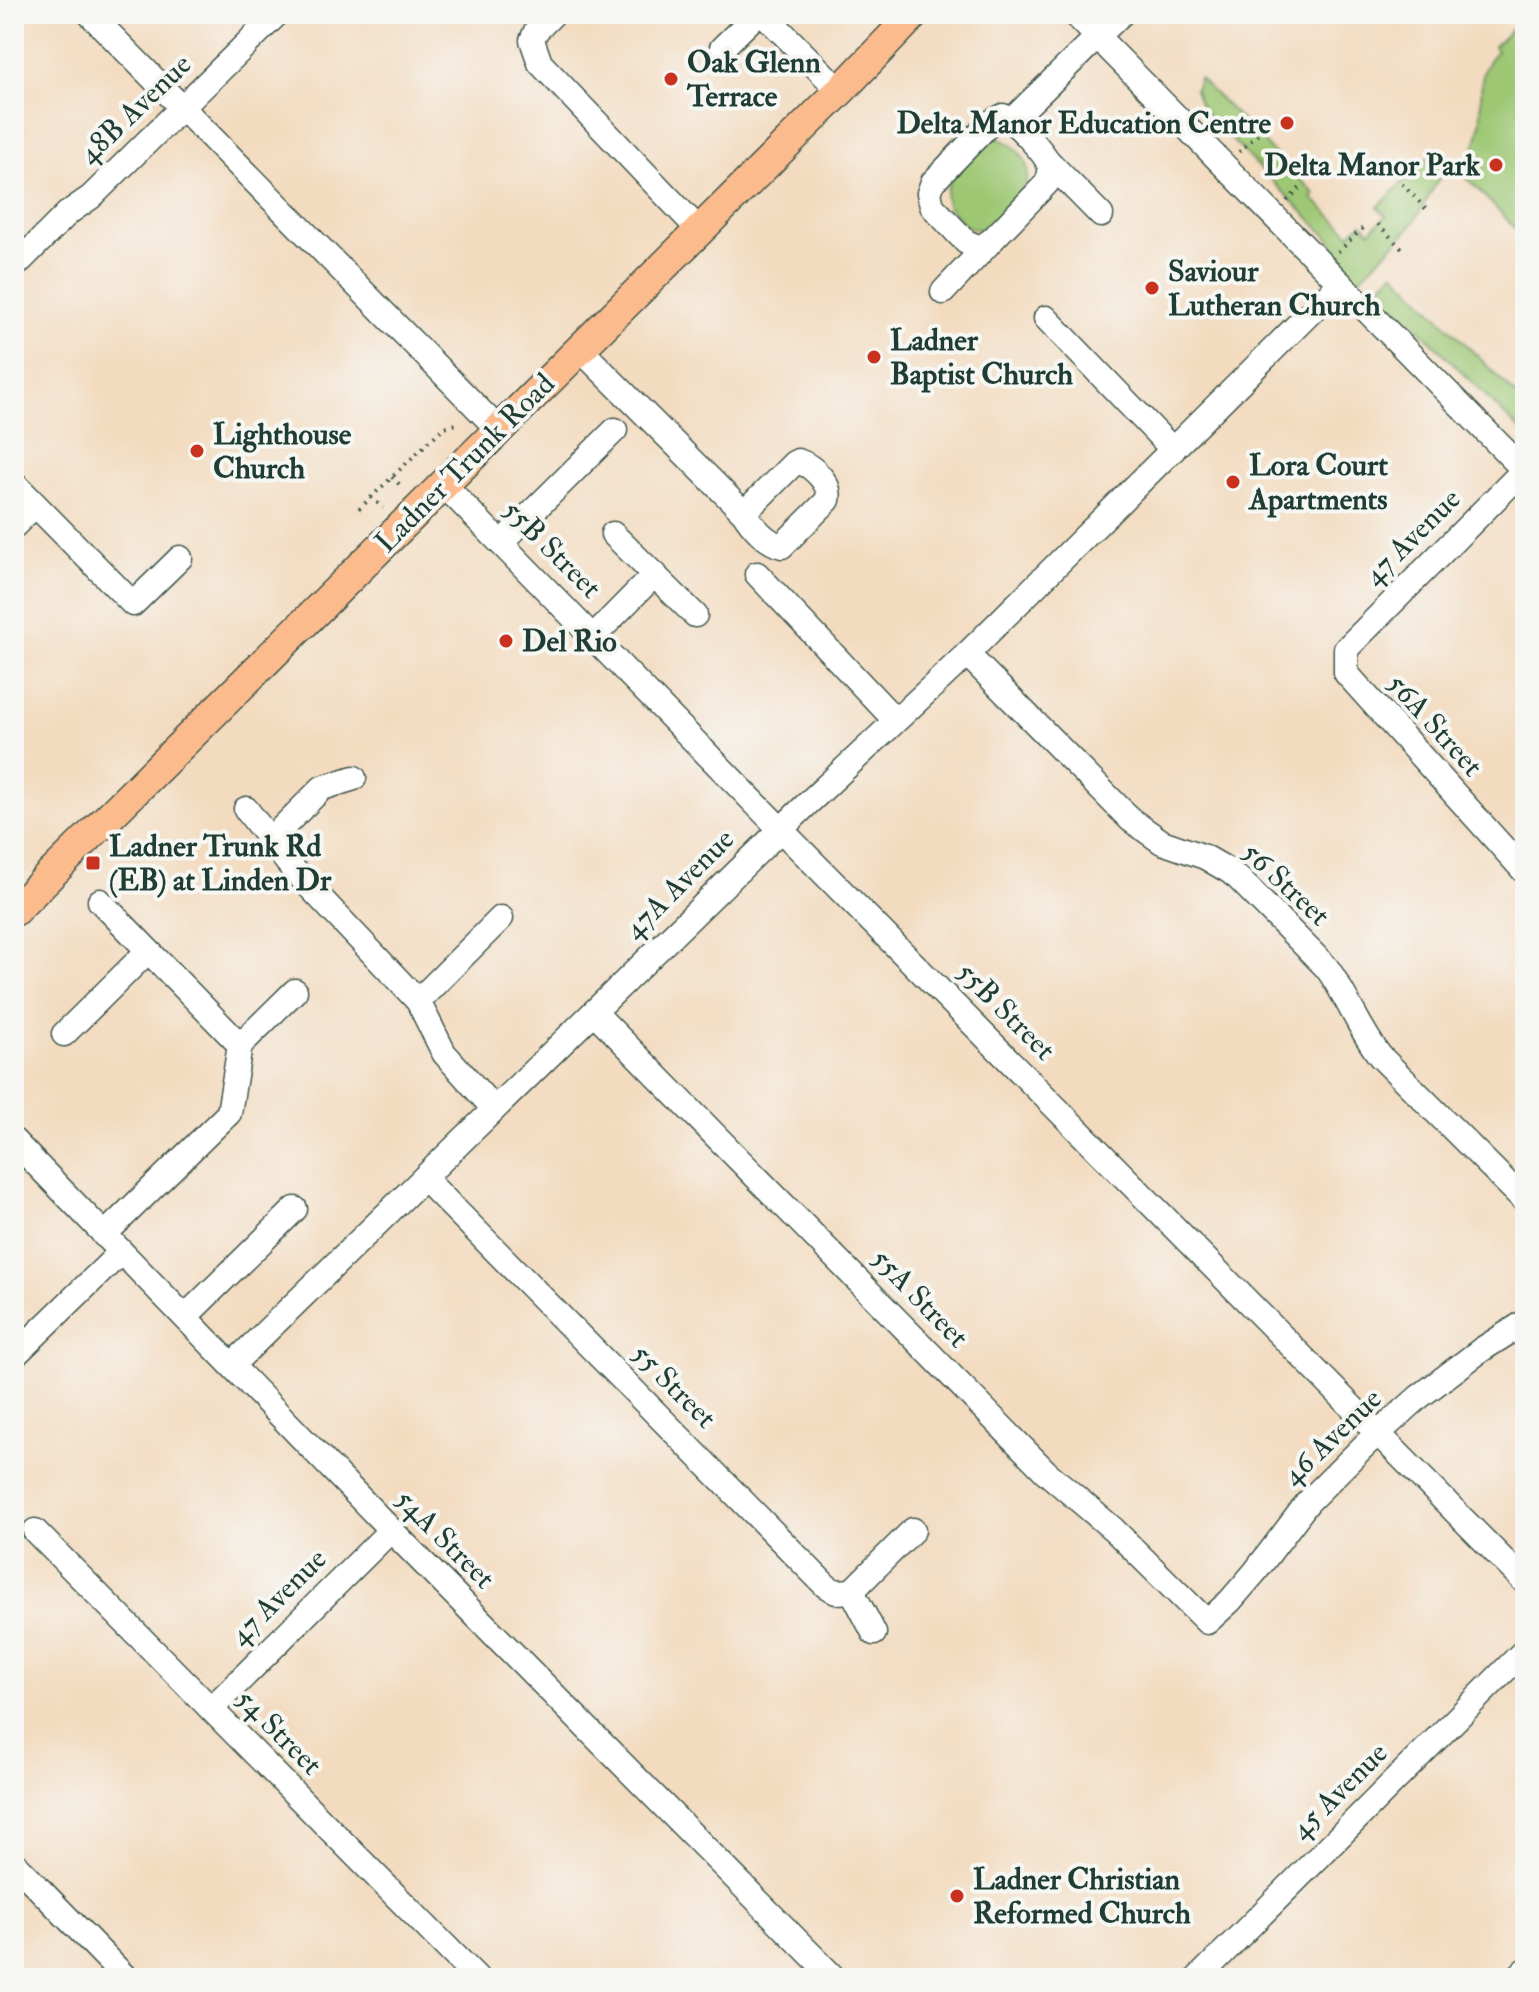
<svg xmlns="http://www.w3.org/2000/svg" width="1539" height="1992" viewBox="0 0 1539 1992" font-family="'IM FELL Double Pica',serif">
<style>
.green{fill:#9dc773;stroke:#5e8254;stroke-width:2}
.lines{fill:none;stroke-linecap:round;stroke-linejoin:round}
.minor-casing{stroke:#3f5549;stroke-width:27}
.major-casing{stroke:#3f5549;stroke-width:33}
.path{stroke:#3f5549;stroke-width:4;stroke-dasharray:2 6;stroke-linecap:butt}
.minor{stroke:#fff;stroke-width:24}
.major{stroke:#fbbb8d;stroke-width:30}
.poi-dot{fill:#c8321e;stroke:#f6f6f2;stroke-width:3}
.labels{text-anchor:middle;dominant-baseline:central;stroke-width:8;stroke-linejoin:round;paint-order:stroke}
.poi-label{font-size:30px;font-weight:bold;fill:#1f3d34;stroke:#f6f6f2;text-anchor:start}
.street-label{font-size:30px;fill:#1f3d34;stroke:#f6f6f2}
</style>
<rect width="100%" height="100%" fill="#f6f6f2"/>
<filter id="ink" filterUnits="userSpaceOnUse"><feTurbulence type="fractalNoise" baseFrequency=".0125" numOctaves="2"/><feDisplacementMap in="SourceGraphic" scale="16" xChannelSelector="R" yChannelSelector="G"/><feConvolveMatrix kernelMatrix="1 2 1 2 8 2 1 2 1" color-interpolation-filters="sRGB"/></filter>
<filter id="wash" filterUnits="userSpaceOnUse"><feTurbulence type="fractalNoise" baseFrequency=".006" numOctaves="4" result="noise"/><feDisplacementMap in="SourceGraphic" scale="32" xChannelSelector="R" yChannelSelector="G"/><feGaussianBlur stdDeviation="1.8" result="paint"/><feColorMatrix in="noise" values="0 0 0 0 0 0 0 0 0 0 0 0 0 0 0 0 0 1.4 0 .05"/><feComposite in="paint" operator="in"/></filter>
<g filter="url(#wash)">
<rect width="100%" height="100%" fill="#f3dbc0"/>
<g class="green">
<path d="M1525,17V238L1462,173C1471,158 1478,142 1480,125C1484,97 1474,72 1497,51L1494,46Z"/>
<path d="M1199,78L1315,194L1312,198L1350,234L1362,223L1370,231L1386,216L1378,207L1439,147L1447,154L1449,161L1414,222L1403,235L1358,280L1335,256V248L1331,240L1203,111L1195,90Z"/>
<path d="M997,138C1008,142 1015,146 1022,156C1042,185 1005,210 986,228C974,231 967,228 959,219C955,214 949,209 947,204C938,181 977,152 991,139Z"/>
<path d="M1394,272L1525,404V431L1523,433L1411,321L1395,318L1372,294Z"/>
</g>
</g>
<g filter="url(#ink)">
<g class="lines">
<defs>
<g id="minor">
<path d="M90,14L499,430"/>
<path d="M553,14L536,31L532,40L540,63L699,230"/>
<path d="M764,14L840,91"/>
<path d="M1077,16L1525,471"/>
<path d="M722,48L757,14"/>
<path d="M1003,116C1015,121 1044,152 1049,164C1052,171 1049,176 1047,183L992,240L980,248L966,242L932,206L929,193L933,182L991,122Z"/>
<path d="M1012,120L1121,14"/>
<path d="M1048,161L1101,215"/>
<path d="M14,267L68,213L91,197L277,14"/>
<path d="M943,292L992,240"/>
<path d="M1046,318L1173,450"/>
<path d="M579,348L744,513L794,463L798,461C813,466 832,484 828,500L782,546C767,543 752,526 744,513"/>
<path d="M1524,470L1346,649V673L1525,872"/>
<path d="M14,483L133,604L180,558"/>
<path d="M443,484L793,842L1525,1582"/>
<path d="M14,526L35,505"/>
<path d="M613,534L695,615"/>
<path d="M501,543L615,430"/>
<path d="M757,574L895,720"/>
<path d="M593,637L655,574"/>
<path d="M967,654L1131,820L1162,842L1205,857L1229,871L1239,879L1327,968C1347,996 1359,1029 1380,1056L1525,1201"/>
<path d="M246,809L292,868L418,1001L444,1053L494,1109"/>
<path d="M269,841L322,788L354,778"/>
<path d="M100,901L240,1045L229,1113L104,1235"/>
<path d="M418,1001L501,918"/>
<path d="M594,1012L1046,1472L1113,1529L1207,1622L1230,1601L1255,1572L1308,1502L1365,1445L1419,1397L1481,1350L1525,1322"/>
<path d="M64,1034L148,951"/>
<path d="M240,1045L295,991"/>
<path d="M14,1141L391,1530L834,1978"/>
<path d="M424,1178L826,1586L836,1592L852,1591"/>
<path d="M185,1317L295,1209"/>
<path d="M14,1356L121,1252"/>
<path d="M232,1365L805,806L967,654L1340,283"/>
<path d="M35,1531L477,1978"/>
<path d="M852,1591L913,1530"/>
<path d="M852,1591L874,1633"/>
<path d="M211,1709L391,1530"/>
<path d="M14,1863L126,1978"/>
<path d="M1198,1978L1525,1650"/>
<path d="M1517,1978L1525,1970"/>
</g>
<path id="major" d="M14,911L840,91L914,14"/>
</defs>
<use href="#minor" class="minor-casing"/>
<use href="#major" class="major-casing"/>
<g class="path">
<path d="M1239,152L1259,133"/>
<path d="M1402,184L1428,211"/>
<path d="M1287,201L1304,184"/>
<path d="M1378,224L1404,251"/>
<path d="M1338,252L1365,226"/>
<path d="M392,477L403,488"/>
<path d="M371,497L383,508"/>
<path d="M359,509L444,427L457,424"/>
</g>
<use href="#minor" class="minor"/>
<use href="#major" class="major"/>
</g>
</g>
<g class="poi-dot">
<circle cx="671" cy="79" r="8"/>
<circle cx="1287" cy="123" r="8"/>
<circle cx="1496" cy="165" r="8"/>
<circle cx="1152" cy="288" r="8"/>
<circle cx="874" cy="357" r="8"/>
<circle cx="197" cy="451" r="8"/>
<circle cx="1233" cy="482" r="8"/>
<circle cx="506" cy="641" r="8"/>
<rect x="85" y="855" width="16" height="16" rx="4"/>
<circle cx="957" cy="1896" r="8"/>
</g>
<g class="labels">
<g class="poi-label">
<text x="687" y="62">Oak Glenn<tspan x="687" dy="34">Terrace</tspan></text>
<text x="1271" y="123" text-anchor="end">Delta Manor Education Centre</text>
<text x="1480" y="165" text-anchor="end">Delta Manor Park</text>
<text x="1168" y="271">Saviour<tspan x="1168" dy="34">Lutheran Church</tspan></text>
<text x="890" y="340">Ladner<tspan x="890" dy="34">Baptist Church</tspan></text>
<text x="213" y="434">Lighthouse<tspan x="213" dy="34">Church</tspan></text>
<text x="1249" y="465">Lora Court<tspan x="1249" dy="34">Apartments</tspan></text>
<text x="522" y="641">Del Rio</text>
<text x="109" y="846">Ladner Trunk Rd<tspan x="109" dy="34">(EB) at Linden Dr</tspan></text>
<text x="973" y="1879">Ladner Christian<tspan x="973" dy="34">Reformed Church</tspan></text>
</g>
<g class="street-label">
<text transform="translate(135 109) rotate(-44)">48B Avenue</text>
<text transform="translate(465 463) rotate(-45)">Ladner Trunk Road</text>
<text transform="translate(1412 537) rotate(-45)">47 Avenue</text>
<text transform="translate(552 549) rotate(45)">55B Street</text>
<text transform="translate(1435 725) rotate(48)">56A Street</text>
<text transform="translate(679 884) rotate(-45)">47A Avenue</text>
<text transform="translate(1286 884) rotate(43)">56 Street</text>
<text transform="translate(1006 1011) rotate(45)">55B Street</text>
<text transform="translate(920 1298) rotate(46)">55A Street</text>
<text transform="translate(674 1386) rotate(45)">55 Street</text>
<text transform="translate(1332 1437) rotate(-44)">46 Avenue</text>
<text transform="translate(445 1539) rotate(45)">54A Street</text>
<text transform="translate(278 1597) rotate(-45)">47 Avenue</text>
<text transform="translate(279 1732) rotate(45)">54 Street</text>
<text transform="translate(1339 1791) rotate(-45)">45 Avenue</text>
</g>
</g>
<rect width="1539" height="1992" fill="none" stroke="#f6f6f2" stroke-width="48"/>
</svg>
